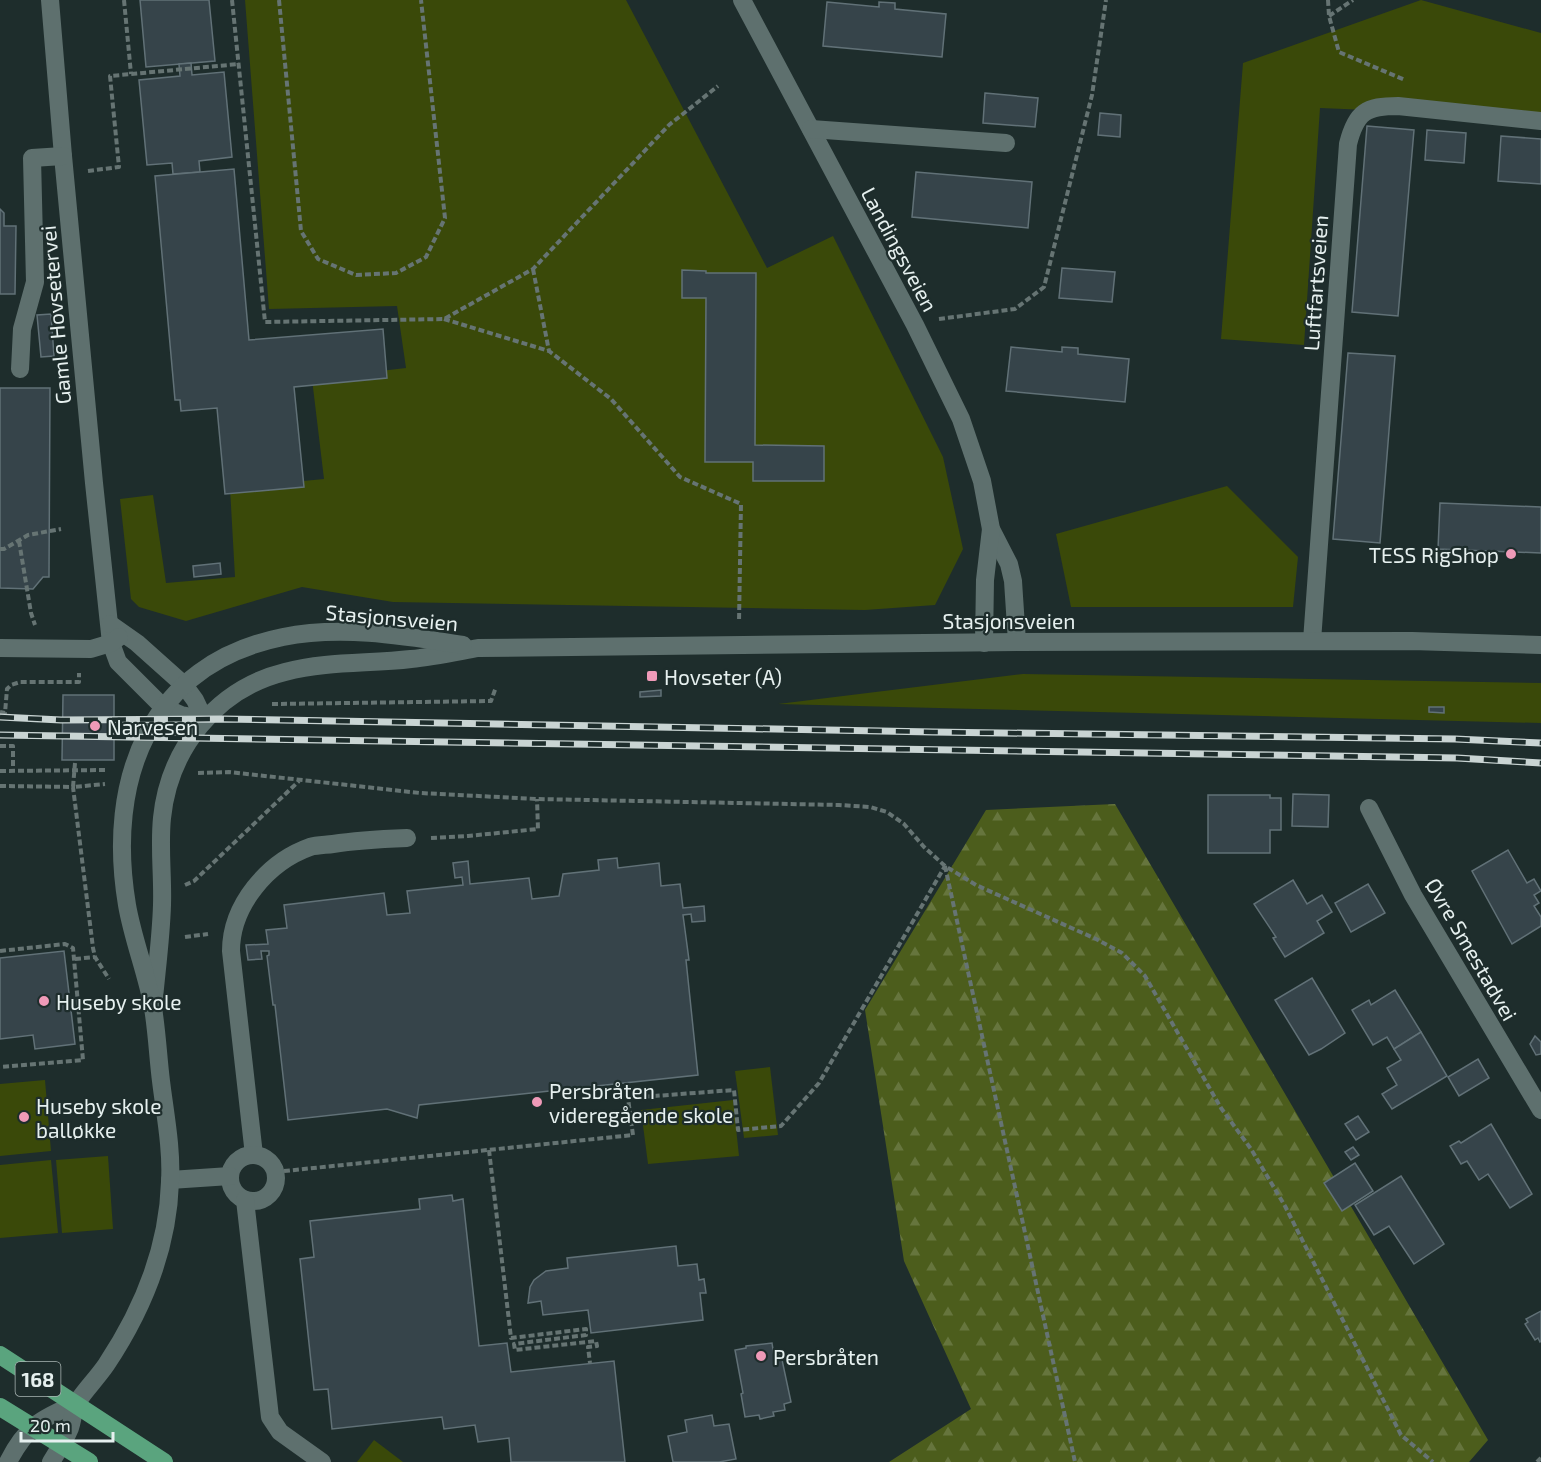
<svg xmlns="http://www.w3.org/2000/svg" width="1541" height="1462" viewBox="0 0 1541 1462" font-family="'Exo 2',sans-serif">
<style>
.grass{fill:#3a4909}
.forest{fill:url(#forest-firs)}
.building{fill:#36444a;stroke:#617177;stroke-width:1.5}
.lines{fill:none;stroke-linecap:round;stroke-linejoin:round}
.path{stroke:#667473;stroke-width:4;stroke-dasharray:6 3;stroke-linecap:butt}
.minor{stroke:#5e706e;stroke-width:18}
.major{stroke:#5aa47e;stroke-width:18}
.rail-casing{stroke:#c9d4d3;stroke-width:7}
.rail{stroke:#1e2d2c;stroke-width:4.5;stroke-dasharray:14;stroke-linecap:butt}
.poi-dot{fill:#ef9ab8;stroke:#1e2d2c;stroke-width:2}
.labels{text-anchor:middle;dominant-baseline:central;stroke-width:4.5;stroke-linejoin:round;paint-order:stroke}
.shield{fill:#1e2d2c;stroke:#aab6b4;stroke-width:1.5}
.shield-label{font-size:20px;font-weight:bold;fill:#e6f0ef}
.street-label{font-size:21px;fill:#e6f0ef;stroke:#1e2d2c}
.poi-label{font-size:21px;fill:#e6f0ef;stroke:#1e2d2c;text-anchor:start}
</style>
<defs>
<pattern id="forest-firs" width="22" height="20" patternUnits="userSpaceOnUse" patternTransform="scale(1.5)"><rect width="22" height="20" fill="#4c5d1c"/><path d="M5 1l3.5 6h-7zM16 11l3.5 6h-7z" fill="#66753d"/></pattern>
</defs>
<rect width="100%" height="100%" fill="#1e2d2c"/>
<g class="grass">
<path d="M245,0H626L767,268L833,236L943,457L963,549L935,605L865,610L393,602L302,587L186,621L139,607L131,599L120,499L153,495L166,583L235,577L230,488L324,479L312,379L406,368L397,306L269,309Z"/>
<path d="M1421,0L1541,33V117L1320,108L1304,345L1221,339L1243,63Z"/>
<path d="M1227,486L1298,557L1293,607H1071L1056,534Z"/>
<path d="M1023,674L1541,683V723L778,704Z"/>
<path d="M770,1067L778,1135L744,1138L735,1071Z"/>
<path d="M45,1080L51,1151L0,1156V1084Z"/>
<path d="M733,1100L739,1156L648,1164L641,1110Z"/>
<path d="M108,1156L113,1229L62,1233L56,1160Z"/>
<path d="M51,1160L58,1233L0,1238V1165Z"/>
<path d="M374,1440L403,1462H357Z"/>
</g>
<path class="forest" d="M1115,804L1488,1440L1469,1462H889L971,1409L904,1261L865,1010L986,810Z"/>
<g class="building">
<path d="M140,0H209L215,61L146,67Z"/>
<path d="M827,2L879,7V2L895,3V9L946,14L942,57L823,46Z"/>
<path d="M191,63L192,75L224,72L232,157L199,161L200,172L173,174L172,163L147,165L139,80L180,76L179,64Z"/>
<path d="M985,93L1038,98L1035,127L983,123Z"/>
<path d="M1100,113L1121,115L1120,137L1098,135Z"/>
<path d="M1367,126L1414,130L1398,316L1352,312Z"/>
<path d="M1427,130L1466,133L1464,163L1425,160Z"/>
<path d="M1501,136L1541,139V184L1498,181Z"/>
<path d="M234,169L249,340L383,329L387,378L294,387L304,487L225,494L217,408L181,411L180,400H175L155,176Z"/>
<path d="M916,172L1032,182L1028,228L912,217Z"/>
<path d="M0,209L4,213V226H16L15,294H0Z"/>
<path d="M1062,268L1115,272L1112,302L1059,298Z"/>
<path d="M682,270L706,271V273H756L755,445L824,446V481H753V462H705L706,298H682Z"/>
<path d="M51,314L54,356L41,357L37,315Z"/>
<path d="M1011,347L1062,352V347L1078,348V354L1129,359L1125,402L1006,391Z"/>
<path d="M1348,353L1395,356L1380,543L1333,539Z"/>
<path d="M0,388H50L49,577H43L33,589L0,588Z"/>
<path d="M1440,503L1541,507V553L1438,549Z"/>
<path d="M220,563L221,574L194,577L193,566Z"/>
<path d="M661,690V696L640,697V692Z"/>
<path d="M63,695H114V760H62Z"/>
<path d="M1429,707H1444V713L1429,712Z"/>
<path d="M1293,794L1329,795L1328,827L1292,826Z"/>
<path d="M1208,795H1270V798H1281V830H1270V853H1208Z"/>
<path d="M1508,850L1527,883L1534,879L1541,891L1534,895L1539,903L1534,906L1541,917V926L1512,944L1472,871Z"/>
<path d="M617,858L618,868L659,863L661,886L680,884L683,908L704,906L705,921L692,922L691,914L683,915L689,960H686L698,1075L419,1105L417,1118L387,1109L288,1120L275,1005H273L267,956L269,955V951H261L262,959L248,960L246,945L268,944L266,930L287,928L284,905L384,893L387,915L410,913L407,891L463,885L462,877L455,878L453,863L468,861L470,884L529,878L532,899L559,896L563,874L599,870L598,860Z"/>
<path d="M1293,880L1307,904L1322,895L1332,912L1317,921L1324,933L1285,957L1273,938L1276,937L1254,904Z"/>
<path d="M1368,884L1385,913L1351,932L1335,903Z"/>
<path d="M64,951L75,1044L35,1049L33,1035L0,1039V958Z"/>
<path d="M1312,978L1345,1033L1321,1049L1309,1055L1275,1000Z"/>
<path d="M1395,990L1421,1032L1394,1049L1387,1037L1373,1045L1352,1010L1369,1000L1371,1005Z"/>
<path d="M1421,1032L1447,1076L1392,1109L1382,1094L1397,1085L1387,1068L1401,1060L1394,1049Z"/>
<path d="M1535,1036L1541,1042V1054L1536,1055L1530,1044Z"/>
<path d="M1478,1059L1489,1078L1459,1096L1448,1077Z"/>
<path d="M1358,1116L1369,1132L1356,1140L1345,1124Z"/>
<path d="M1491,1124L1532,1194L1510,1208L1488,1174L1479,1180L1467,1161L1461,1164L1450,1146L1459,1141L1461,1143Z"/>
<path d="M1353,1147L1359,1155L1351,1160L1345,1152Z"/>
<path d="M1355,1163L1373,1191L1342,1211L1324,1183Z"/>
<path d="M1401,1176L1444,1244L1414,1264L1389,1226L1374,1235L1355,1205Z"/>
<path d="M452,1195L453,1201L463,1199L479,1346L507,1343L511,1372L614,1361L625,1462H511L509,1438L478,1442L475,1425L444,1429L442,1417L332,1429L328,1389L314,1390L300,1259L314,1257L310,1221L420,1209L419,1199Z"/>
<path d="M676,1246L678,1266L697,1264L699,1280L704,1279L706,1293H700L703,1320L591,1333L588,1310L543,1315L541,1301L528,1303L530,1287L534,1280L546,1271L568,1268L567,1258Z"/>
<path d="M1541,1311V1341L1540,1342L1538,1338L1535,1340L1525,1324L1528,1322L1526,1319Z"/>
<path d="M772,1343L774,1356L781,1355L791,1402L784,1404L785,1410L773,1412L774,1416L760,1419L759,1415L745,1417L741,1394L743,1393L735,1350L746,1348V1346Z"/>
<path d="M712,1415L714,1426L729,1424L736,1459L719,1462H673L668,1436L687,1432L685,1420Z"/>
</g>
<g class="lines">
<g class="path">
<path d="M124,0L131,74"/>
<path d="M232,0L265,322L444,319L533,269L669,125L718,86"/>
<path d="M279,0L301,231L318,259L356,275L396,273L426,257L445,218L421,0"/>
<path d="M1328,0L1329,16L1339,52L1405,80"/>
<path d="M1329,16L1353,0"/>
<path d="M88,171L119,167L110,76L239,64"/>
<path d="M533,269L549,351"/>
<path d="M444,319L549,351L611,399L680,477L741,504L739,622"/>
<path d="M939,319L1015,309L1044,287L1092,95L1106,0"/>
<path d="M19,541L31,613L35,625"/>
<path d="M0,549H4L28,535L61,529"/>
<path d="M272,704L491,701L496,687"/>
<path d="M0,712L5,713L7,689L11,685L20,682H79V673"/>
<path d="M0,746H13V771"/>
<path d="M75,763L73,787L105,784"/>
<path d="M0,771L106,770"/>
<path d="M198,773L229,772L420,793L537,799L839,805L870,807L887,812L904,824L924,847L945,866L976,885L1096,939L1122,953L1145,976L1221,1108L1251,1149L1285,1206L1401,1435L1433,1462"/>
<path d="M0,786L73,787L93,948L95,957L109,979"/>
<path d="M431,838L468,836L538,829L537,799"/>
<path d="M945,866L1075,1462"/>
<path d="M185,885L194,881L299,781"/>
<path d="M185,937L208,934"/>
<path d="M0,951L65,944L73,948L83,1060L0,1067"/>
<path d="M75,959L95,957"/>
<path d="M489,1150L511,1338L586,1329V1335L514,1344L515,1350L596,1341L597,1346L588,1347L590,1363"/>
<path d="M275,1172L633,1135L628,1098L734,1090L738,1130L781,1126L819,1083L945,866"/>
<path d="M1537,1462L1541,1458"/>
</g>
<g class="minor">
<path d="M50,0L63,156L94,483L111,643L118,662L163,707L181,715L204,719"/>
<path d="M742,0L915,325L961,419L982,481L991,529L1009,564L1013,581L1017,642"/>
<path d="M811,129L1006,143"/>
<path d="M20,369L22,329L35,282L32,158L63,156"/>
<path d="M110,624L137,643L184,685L195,700L204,719"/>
<path d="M1312,641L1348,144C1356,112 1366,106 1398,106L1541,121"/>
<path d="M984,643L985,580L991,529"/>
<path d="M0,648L91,649L111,643L119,637"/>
<path d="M1369,808L1413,895L1541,1110"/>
<path d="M153,1009C156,974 161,939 162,905C163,876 159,847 162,818C169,749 216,689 285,672C327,661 369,664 411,659C434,657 456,652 478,648L1017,642L1412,641L1541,645"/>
<path d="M254,1155L231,951C231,905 268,862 310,847C317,845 326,845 333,844C358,840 382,839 407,838"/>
<circle cx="253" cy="1178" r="23"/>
<path d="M170,1180L230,1176"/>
<path d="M245,1200L270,1417L280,1432L322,1462"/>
<path d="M8,1462C26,1427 41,1418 76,1404"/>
<path d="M51,1462C58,1451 65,1440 70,1428C73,1419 73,1409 78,1401C86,1389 97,1378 106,1365C142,1311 168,1248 170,1182C172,1149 165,1114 161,1081C158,1057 157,1032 153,1008C147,974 133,940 127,905C106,780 149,664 283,637C342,625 405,636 463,645"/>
</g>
<g class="major">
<path d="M0,1355L164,1462"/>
<path d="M0,1407L89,1462"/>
</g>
<defs>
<g id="rail">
<path d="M0,717L61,720L223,719L933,732L1455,739L1541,743"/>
<path d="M0,735L1457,758L1541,763"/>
</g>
</defs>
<use href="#rail" class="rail-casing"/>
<use href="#rail" class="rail"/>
</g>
<g class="poi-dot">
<circle cx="1511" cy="554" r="6"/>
<rect x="646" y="670" width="12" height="12" rx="3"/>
<circle cx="95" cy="726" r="6"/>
<circle cx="44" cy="1001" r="6"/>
<circle cx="537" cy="1102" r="6"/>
<circle cx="24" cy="1117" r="6"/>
<circle cx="761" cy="1356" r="6"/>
</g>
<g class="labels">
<rect class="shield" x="15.5" y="1362" width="45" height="34" rx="4.5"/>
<g class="shield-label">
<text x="38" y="1379">168</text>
</g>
<g class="street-label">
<text transform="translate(900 249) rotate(62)">Landingsveien</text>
<text transform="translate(1315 283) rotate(-86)">Luftfartsveien</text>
<text transform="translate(55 315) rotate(-95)">Gamle Hovsetervei</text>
<text transform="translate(392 617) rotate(5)">Stasjonsveien</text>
<text x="1009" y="620">Stasjonsveien</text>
<text transform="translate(1472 949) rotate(60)">Øvre Smestadvei</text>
</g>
<g class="poi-label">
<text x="1499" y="554" text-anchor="end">TESS RigShop</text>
<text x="664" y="676">Hovseter (A)</text>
<text x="107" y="726">Narvesen</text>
<text x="56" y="1001">Huseby skole</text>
<text x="549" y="1090">Persbråten<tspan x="549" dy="24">videregående skole</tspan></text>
<text x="36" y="1105">Huseby skole<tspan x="36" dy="24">balløkke</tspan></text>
<text x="773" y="1356">Persbråten</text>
</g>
</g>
<path d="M21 1432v9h92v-9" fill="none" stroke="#e6f0ef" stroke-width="3"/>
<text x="30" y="1432" font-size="18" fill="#e6f0ef" stroke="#1e2d2c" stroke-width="4.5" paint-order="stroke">20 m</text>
</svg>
